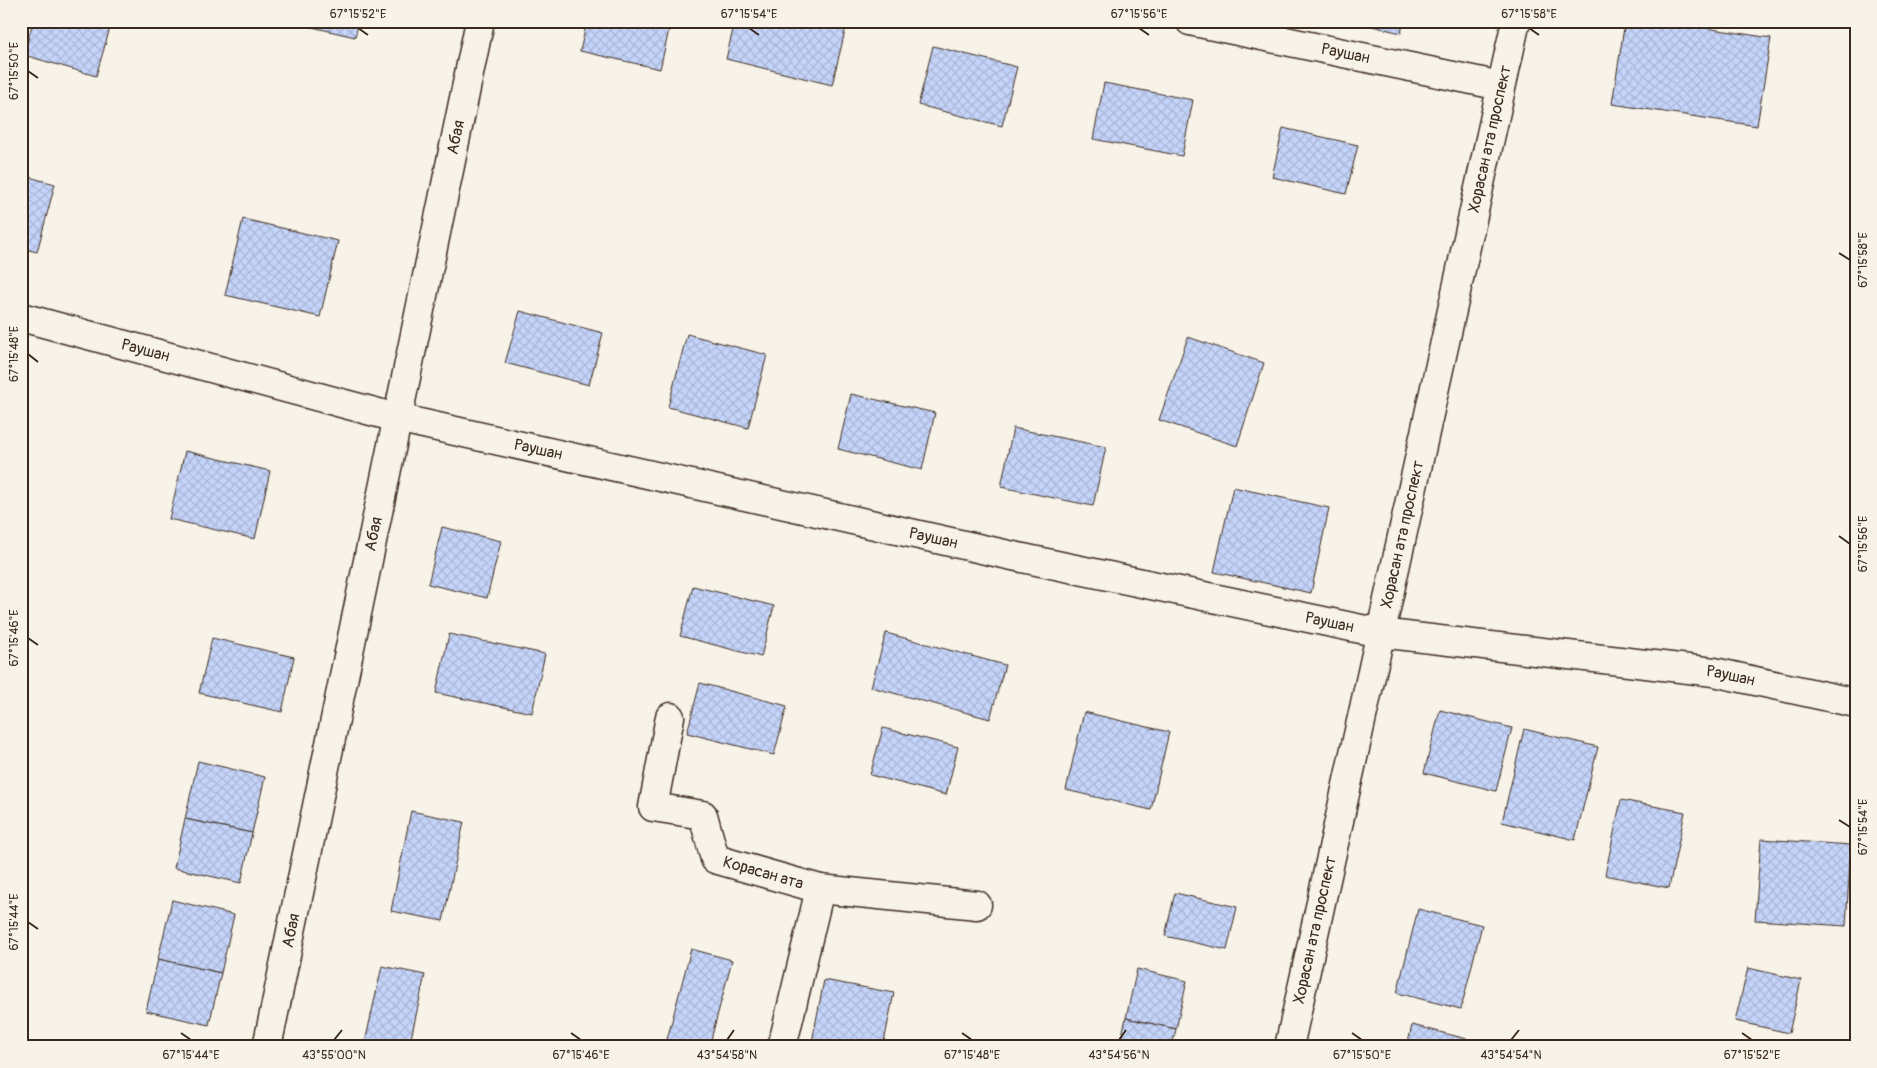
<svg xmlns="http://www.w3.org/2000/svg" width="1877" height="1068" viewBox="0 0 1877 1068" font-family="Pangolin,sans-serif">
<style>
.building{fill:url(#building-cross-hatch);stroke:#3b2a1e}
.lines{fill:none;stroke-linecap:round;stroke-linejoin:round}
.minor-casing{stroke:#3b2a1e;stroke-width:31}
.major-casing{stroke:#3b2a1e;stroke-width:31}
.minor{stroke:#f7f3e8;stroke-width:28}
.major{stroke:#f7f3e8;stroke-width:28}
.ticks{fill:none;stroke:#3b2a1e;stroke-width:2}
.labels{text-anchor:middle;dominant-baseline:central;stroke-width:4;stroke-linejoin:round;paint-order:stroke}
.street-label{font-size:16px;fill:#3b2a1e;stroke:#f7f3e8}
.neatline{fill:none;stroke:#3b2a1e;stroke-width:2}
.ticks-label{font-size:12px;text-anchor:middle;fill:#3b2a1e}
</style>
<defs>
<pattern id="building-cross-hatch" width="8" height="8" patternUnits="userSpaceOnUse" patternTransform="scale(1.25)"><rect width="8" height="8" fill="#c5d4fa"/><path d="M0 0l8 8M0 8l8-8" fill="none" stroke="#aab6d6"/></pattern>
</defs>
<rect width="100%" height="100%" fill="#f7f3e8"/>
<filter id="ink" filterUnits="userSpaceOnUse"><feTurbulence type="fractalNoise" baseFrequency=".02" numOctaves="2"/><feDisplacementMap in="SourceGraphic" scale="10" xChannelSelector="R" yChannelSelector="G"/><feConvolveMatrix kernelMatrix="1 2 1 2 8 2 1 2 1" color-interpolation-filters="sRGB"/></filter>
<g filter="url(#ink)">
<g class="building">
<path d="M33,21H112L96,76L24,55Z"/>
<path d="M286,21H359L355,37Z"/>
<path d="M587,21H671L660,69L580,51Z"/>
<path d="M735,21H840L847,23L832,85L726,59Z"/>
<path d="M1351,21H1404L1401,33Z"/>
<path d="M1625,21H1660L1771,38L1757,126L1612,104Z"/>
<path d="M933,46L1017,67L1002,126L918,105Z"/>
<path d="M1104,83L1193,100L1182,156L1093,139Z"/>
<path d="M1283,128L1358,145L1346,194L1272,177Z"/>
<path d="M21,175L55,184L37,252L21,248Z"/>
<path d="M243,219L338,241L320,317L225,295Z"/>
<path d="M520,311L603,333L589,385L505,363Z"/>
<path d="M687,334L767,355L748,428L668,407Z"/>
<path d="M1188,337L1264,363L1237,446L1159,420Z"/>
<path d="M851,394L935,413L922,470L838,449Z"/>
<path d="M1013,428L1106,447L1093,506L1001,487Z"/>
<path d="M185,451L270,471L255,539L169,519Z"/>
<path d="M1233,487L1329,508L1311,593L1214,572Z"/>
<path d="M442,527L501,541L487,598L428,584Z"/>
<path d="M693,586L774,606L761,657L680,636Z"/>
<path d="M886,633L1005,665L990,719L871,687Z"/>
<path d="M449,634L545,654L532,713L436,693Z"/>
<path d="M212,638L294,657L282,712L199,693Z"/>
<path d="M700,683L787,706L774,755L687,733Z"/>
<path d="M1440,710L1512,728L1496,791L1424,773Z"/>
<path d="M1084,712L1169,732L1151,810L1066,790Z"/>
<path d="M883,728L958,747L946,795L870,775Z"/>
<path d="M1524,729L1598,747L1575,840L1502,822Z"/>
<path d="M198,761L265,777L252,833L185,819Z"/>
<path d="M1621,800L1685,812L1669,888L1605,875Z"/>
<path d="M411,811L464,822L443,921L391,911Z"/>
<path d="M185,819L252,833L241,883L174,868Z"/>
<path d="M1761,839L1851,845L1846,926L1755,920Z"/>
<path d="M1175,893L1237,907L1227,950L1165,936Z"/>
<path d="M172,900L234,915L221,973L158,959Z"/>
<path d="M1418,909L1482,925L1461,1009L1397,993Z"/>
<path d="M691,949L732,960L709,1047H665Z"/>
<path d="M158,959L221,973L209,1025L146,1011Z"/>
<path d="M382,966L425,975L409,1047H364Z"/>
<path d="M1748,968L1801,980L1789,1033L1735,1021Z"/>
<path d="M1137,969L1187,981L1176,1029L1126,1018Z"/>
<path d="M824,980L894,993L883,1047H811Z"/>
<path d="M1126,1018L1176,1029L1172,1047H1119Z"/>
<path d="M1412,1025L1475,1041L1474,1047H1407Z"/>
</g>
<g class="lines">
<defs>
<g id="minor">
<path id="s1" d="M1190,21L1501,86"/>
<path id="s2" d="M21,317L397,418L1013,556L1380,633L1714,672L1856,703"/>
<path id="s3" d="M670,717L653,807L703,815L715,859L820,889L782,1047"/>
<path d="M820,889L977,905"/>
<path id="s4" d="M267,1047L480,21"/>
</g>
<g id="major">
<path id="s5" d="M1289,1047L1516,21"/>
</g>
</defs>
<use href="#minor" class="minor-casing"/>
<use href="#major" class="major-casing"/>
<use href="#minor" class="minor"/>
<use href="#major" class="major"/>
</g>
</g>
<path class="ticks" d="M358,28L368,35M749,28L759,35M1139,28L1149,35M1529,28L1539,35M28,71L38,78M1839,253L1850,260M28,354L38,362M1839,536L1850,544M28,638L38,645M1839,820L1850,827M28,922L38,929M181,1033L191,1040M571,1033L581,1040M962,1033L972,1040M1352,1033L1362,1040M1742,1033L1752,1040M334,1040L342,1030M727,1040L734,1030M1119,1040L1126,1030M1511,1040L1519,1030"/>
<g class="labels">
<g class="street-label">
<text stroke="none"><textPath href="#s1" startOffset="159">Раушан</textPath></text>
<text stroke="none"><textPath href="#s4" startOffset="929">Абая</textPath></text>
<text stroke="none"><textPath href="#s5" startOffset="930">Хорасан ата проспект</textPath></text>
<text stroke="none"><textPath href="#s2" startOffset="129">Раушан</textPath></text>
<text stroke="none"><textPath href="#s2" startOffset="534">Раушан</textPath></text>
<text stroke="none"><textPath href="#s4" startOffset="524">Абая</textPath></text>
<text stroke="none"><textPath href="#s5" startOffset="525">Хорасан ата проспект</textPath></text>
<text stroke="none"><textPath href="#s2" startOffset="939">Раушан</textPath></text>
<text stroke="none"><textPath href="#s2" startOffset="1344">Раушан</textPath></text>
<text stroke="none"><textPath href="#s2" startOffset="1749">Раушан</textPath></text>
<text stroke="none"><textPath href="#s3" startOffset="238">Корасан ата</textPath></text>
<text stroke="none"><textPath href="#s5" startOffset="120">Хорасан ата проспект</textPath></text>
<text stroke="none"><textPath href="#s4" startOffset="119">Абая</textPath></text>
</g>
</g>
<rect width="1877" height="1068" fill="none" stroke="#f7f3e8" stroke-width="55"/>
<rect x="28" y="28" width="1822" height="1012" class="neatline"/>
<g class="ticks-label">
<text x="358" y="18">67°15'52"E</text>
<text x="749" y="18">67°15'54"E</text>
<text x="1139" y="18">67°15'56"E</text>
<text x="1529" y="18">67°15'58"E</text>
<text transform="translate(14 71) rotate(-90)" y="4">67°15'50"E</text>
<text transform="translate(1863 260) rotate(-90)" y="4">67°15'58"E</text>
<text transform="translate(14 354) rotate(-90)" y="4">67°15'48"E</text>
<text transform="translate(1863 544) rotate(-90)" y="4">67°15'56"E</text>
<text transform="translate(14 638) rotate(-90)" y="4">67°15'46"E</text>
<text transform="translate(1863 827) rotate(-90)" y="4">67°15'54"E</text>
<text transform="translate(14 922) rotate(-90)" y="4">67°15'44"E</text>
<text x="191" y="1059">67°15'44"E</text>
<text x="334" y="1059">43°55'00"N</text>
<text x="581" y="1059">67°15'46"E</text>
<text x="727" y="1059">43°54'58"N</text>
<text x="972" y="1059">67°15'48"E</text>
<text x="1119" y="1059">43°54'56"N</text>
<text x="1362" y="1059">67°15'50"E</text>
<text x="1511" y="1059">43°54'54"N</text>
<text x="1752" y="1059">67°15'52"E</text>
</g>
</svg>
